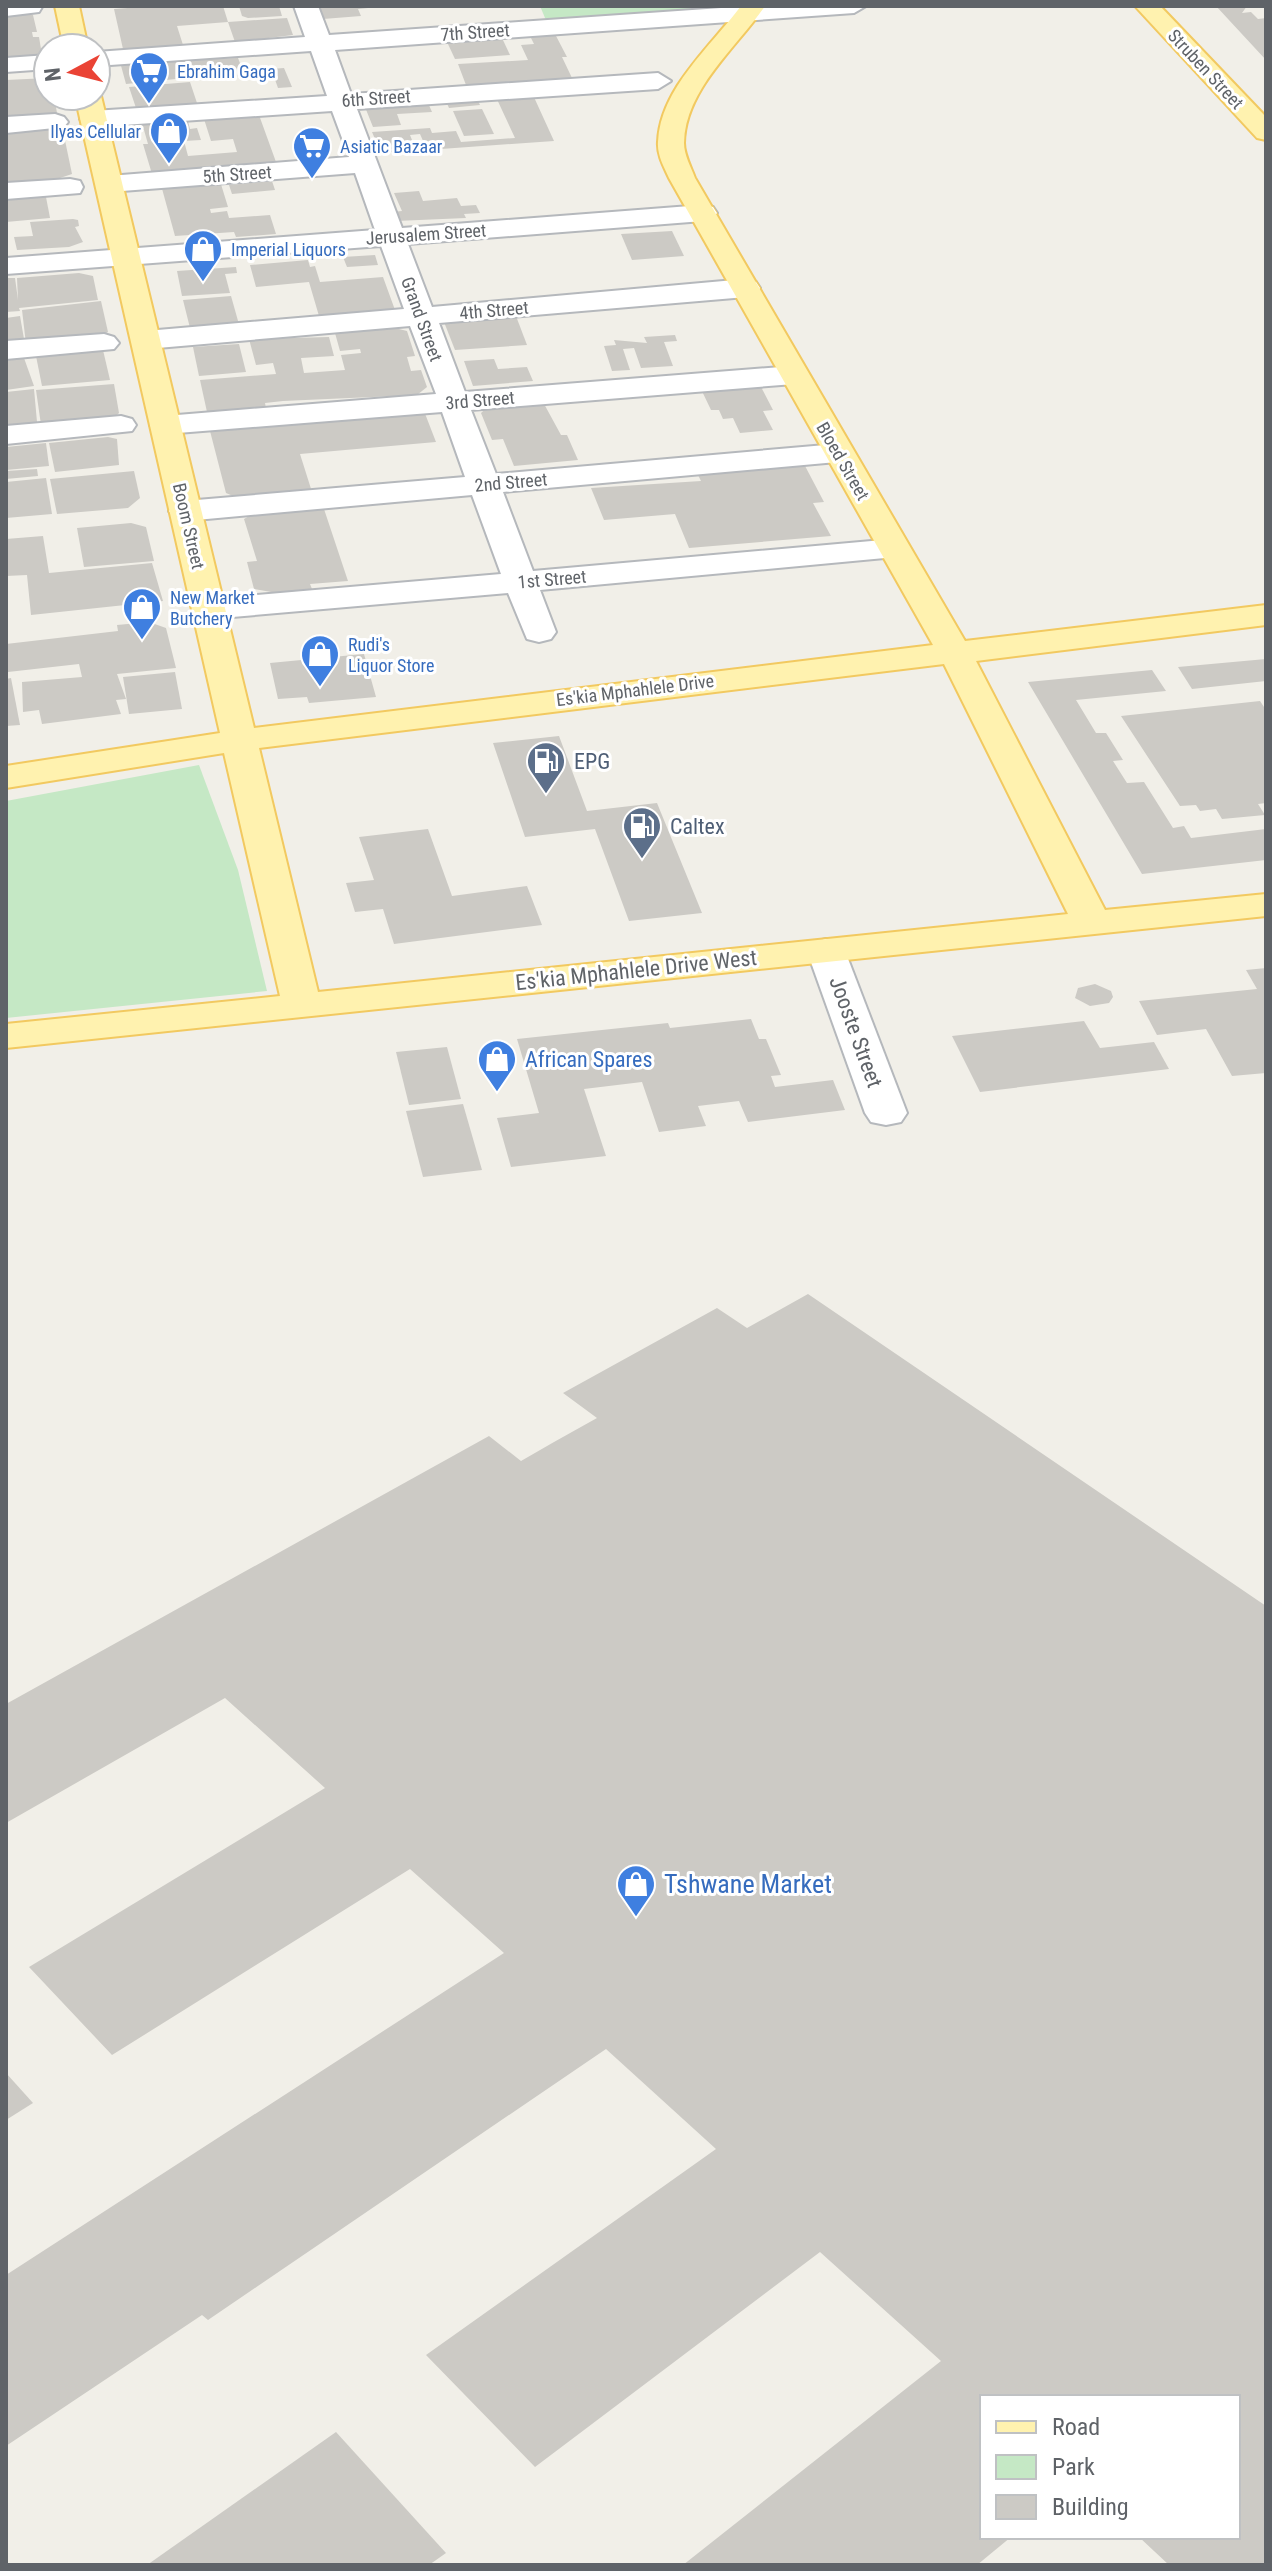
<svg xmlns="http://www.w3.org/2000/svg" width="1272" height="2571" viewBox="0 0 1272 2571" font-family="'Roboto Condensed',sans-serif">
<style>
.green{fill:#c5e8c5}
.building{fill:#cccac5}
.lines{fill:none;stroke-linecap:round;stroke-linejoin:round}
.minor-casing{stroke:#b5b8bc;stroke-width:4}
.major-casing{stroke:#f2c960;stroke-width:4}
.minor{fill:#fff;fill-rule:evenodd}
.major{fill:#fff2af;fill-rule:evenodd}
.labels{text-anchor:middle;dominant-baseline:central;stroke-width:6;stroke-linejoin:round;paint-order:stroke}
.far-street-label{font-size:18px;fill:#5f6368;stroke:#fff}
.far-shop-label{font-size:18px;fill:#366cbe;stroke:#fff;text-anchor:start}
.service-label{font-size:22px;fill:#4e5e75;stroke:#fff;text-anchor:start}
.street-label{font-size:22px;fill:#5f6368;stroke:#fff}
.shop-label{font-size:22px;fill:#366cbe;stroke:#fff;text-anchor:start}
.near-shop-label{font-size:26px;fill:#366cbe;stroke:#fff;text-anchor:start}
</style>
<rect width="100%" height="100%" fill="#f1efe8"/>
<g class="green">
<path d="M540,6H725L719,14L548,25Z"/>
<path d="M199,765L238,870L267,991L6,1018V801Z"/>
</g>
<g class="building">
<path d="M155,6H223L228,22L177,26L183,45L123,49L114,9Z"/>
<path d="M239,6H279L282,16L248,18L242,16Z"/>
<path d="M318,6H368V8L358,9L361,16L323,19Z"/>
<path d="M1216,6H1247L1242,13L1251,12L1258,19L1266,18V60Z"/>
<path d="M22,12L33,15L37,32H32L33,37H39L42,55L6,58V13Z"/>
<path d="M287,18L293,35L235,42L228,22Z"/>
<path d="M555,34L567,57H562L572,78L466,85L458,64L528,60L521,45L534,44L530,36Z"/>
<path d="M502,38L510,55L455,59L447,42Z"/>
<path d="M238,58L243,71L284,68L292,87L278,88L273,74L227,77L226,74L126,84L120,62Z"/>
<path d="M48,78V96H54L57,113L6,119V80Z"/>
<path d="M190,82L198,106L137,111L129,87Z"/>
<path d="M495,95H533L554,141L427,150L420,134L410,135L416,150L381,153L372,132L430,128L432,133L456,131L461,142L515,138Z"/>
<path d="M477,99L480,105L449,108L446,101Z"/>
<path d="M428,103L432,112L397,114L401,125L373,127L365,107Z"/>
<path d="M482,109L494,134L464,136L453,111Z"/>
<path d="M259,115L276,162L152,174L143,144H148L144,130L135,131L133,121L187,117L190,129L197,128L201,140L184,141L188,156L237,152L233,139L211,141L204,119Z"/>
<path d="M62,126L72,174L57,179L6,183V131Z"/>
<path d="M220,181L228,207L210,209L211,213L227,211L229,218L270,215L276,234L236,237L234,232L175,236L161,185Z"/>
<path d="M272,181L275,190L232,194L229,185Z"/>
<path d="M419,191L423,201L457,198L461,206L476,205L480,213L464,214L466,218L396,221L392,212L402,211L394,193Z"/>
<path d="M46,197L50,218L6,222V200Z"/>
<path d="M73,219L78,220L79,226L75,227L83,242L69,247L17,250L14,237L33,236L30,222Z"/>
<path d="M672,231L684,256L632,260L621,234Z"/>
<path d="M375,255L378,265L347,267L343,257Z"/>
<path d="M308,260L310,267L315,266L320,282L383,277L395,310L319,316L309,282L256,287L250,265Z"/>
<path d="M236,267L237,273L225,274L230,293L182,296L177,271Z"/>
<path d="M79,273L93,276L98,300L19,308L20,311L6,312V278H15L18,300L17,278Z"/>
<path d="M231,296L240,328L191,332L183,300Z"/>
<path d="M101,301L108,332L97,338L26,344L22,310Z"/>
<path d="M20,316L24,339L6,340V318Z"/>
<path d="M516,316L527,345L455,350L444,322Z"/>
<path d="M395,328L407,331L415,356L407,357L411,371L421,370L427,387L417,395L283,401L265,403L266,408L207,412L200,380L276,374L273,363L256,365L249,339L329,337L334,356L301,358L304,373L345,370L341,355L361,353L360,349L340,351L335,333Z"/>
<path d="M675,335L677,341L664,342L673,366L641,368L634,348L623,349L630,370L612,371L604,346L616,345L614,340L647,343L644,337Z"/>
<path d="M239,344L246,372L199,376L193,347Z"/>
<path d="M103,350L110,380L42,386L36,356Z"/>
<path d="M24,358L34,386L6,390V359Z"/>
<path d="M494,359L498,369L527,367L533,381L473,386L464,361Z"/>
<path d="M759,383L773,410L763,411L773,430L740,433L733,418L723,419L719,410H711L700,387Z"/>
<path d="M114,384L119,413L113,419L41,425L36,390Z"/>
<path d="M34,389L37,422L6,426V392Z"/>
<path d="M543,402L561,435H567L578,460L514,466L503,439L492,440L481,413L490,405Z"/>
<path d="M424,411L436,442L300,454L312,492L240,499L226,493L210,431L223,424Z"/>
<path d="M108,437L117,439L119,465L55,472L49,443Z"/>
<path d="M46,443L49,466L6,470V447Z"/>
<path d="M804,464L824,502L813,503L831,536L689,548L675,514L604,520L591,488L701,481L697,473Z"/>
<path d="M37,469L38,476L6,479V471Z"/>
<path d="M134,471L140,498L128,508L57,514L50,479Z"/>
<path d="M46,478L52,514L6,518V482Z"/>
<path d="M322,503L348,581L310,584L312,589L277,593L254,589L247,562L257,561L244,519L262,509Z"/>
<path d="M131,523L146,527L154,561L84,567L77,528Z"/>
<path d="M43,536L49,573L152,563L163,601L31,615L27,575L6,576V539Z"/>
<path d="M149,622L166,628L176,668L117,674L126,699L116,700L121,714L42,724L39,710L23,712L22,682L82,677L79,664L8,672L6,644L118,631L117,625Z"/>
<path d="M364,654L376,697L309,703L307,697L278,699L270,663Z"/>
<path d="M1266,659V681L1192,689L1178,667Z"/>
<path d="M1152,670L1166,691L1076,700L1096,733H1106L1123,760L1113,761L1127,783L1144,782L1173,828L1184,826L1191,838L1266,829V860L1142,874L1028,682Z"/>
<path d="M175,672L182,709L129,714L123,677Z"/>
<path d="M11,678L20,725L6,726V679Z"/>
<path d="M1260,701L1266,710V803L1258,804L1265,815L1222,819L1216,809L1200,811L1196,805L1180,806L1121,716Z"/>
<path d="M559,736L587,811L657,803L702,913L629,921L595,829L525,837L493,743Z"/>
<path d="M428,829L452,896L527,886L542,925L394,944L383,909L355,912L346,883L374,880L359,837Z"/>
<path d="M1266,968V1073L1232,1076L1206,1029L1157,1035L1139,1001L1257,989L1246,970Z"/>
<path d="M1095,984L1111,991L1113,997L1109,1003L1090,1006L1075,998L1078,988Z"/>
<path d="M751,1019L759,1039H766L781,1075L771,1076L775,1087L833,1080L845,1110L748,1122L739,1101L698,1106L706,1126L659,1132L642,1082L584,1089L606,1156L511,1167L497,1118L539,1113L517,1039L668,1023L670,1028Z"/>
<path d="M1084,1021L1100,1048L1154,1042L1169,1069L980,1092L952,1036Z"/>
<path d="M447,1047L461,1099L409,1105L396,1052Z"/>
<path d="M463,1104L482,1170L423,1177L406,1111Z"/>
<path d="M808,1294L1266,1606V2565H1169L1139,2537H1238V2397H982V2537H1011L977,2565H683L941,2361L820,2252L535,2467L426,2355L716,2149L606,2049L208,2320L202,2315L6,2446V2275L504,1953L410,1869L112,2055L29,1967L325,1788L225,1698L6,1823V1704L489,1436L521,1461L554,1442L597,1418L563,1393L717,1308L747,1328Z"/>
<path d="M6,2073L33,2103L6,2120Z"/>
<path d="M336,2432L446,2553L429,2565H147Z"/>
</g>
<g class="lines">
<defs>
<g id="minor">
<path d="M6,6H41L42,7L39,12L6,16Z"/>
<path d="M294,6H318L329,35L750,6H866L854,13L335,50L351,94L658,73L671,81L658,89L357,109L402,228L703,205L713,207L717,213L713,219L703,221L408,244L432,307L746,279L756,282L760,288L756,294L746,297L439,323L465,392L794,366L805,369L809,375L805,381L794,384L471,410L496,474L837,444L848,446L853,453L848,460L837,462L503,492L533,571L894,539L906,542L910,549L906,556L540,590L556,632L551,639L539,642L527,639L508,593L209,619L197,616L192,609L197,602L209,599L501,574L472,495L185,521L174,518L169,511L174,504L185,501L465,477L442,412L165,434L154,431L150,425L154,419L165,416L436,394L410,326L146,349L136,346L131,340L136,334L146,331L404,309L381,246L6,274V258L375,230L355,173L109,192L100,190L96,184L100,178L109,176L349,157L332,111L93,127L80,119L93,111L327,96L311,51L96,66V52L305,37Z"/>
<path d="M48,55V69L6,72V58Z"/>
<path d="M55,114L64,117L68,122L64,127L6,133V117Z"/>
<path d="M70,179L80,181L83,187L80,193L6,199V183Z"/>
<path d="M104,334L114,337L119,343L114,349L6,359V341Z"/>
<path d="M121,416L132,419L136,425L132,431L6,444V426Z"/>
<path d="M826,939L840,943L845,951L907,1113L901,1122L886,1125L871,1122L865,1113L807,951L812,943Z"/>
</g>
<g id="major">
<path d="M55,6H79L88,48H64Z"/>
<path d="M741,6H765C737,47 685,89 684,143C684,155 691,167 695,178L965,641L1266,605V625L976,661L1105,910L1266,894V916L6,1048V1024L280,996L224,753L6,788V766L220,733L75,96H96V90L101,96L254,728L933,645L669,178C664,167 657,155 658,142C660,89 711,46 741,6ZM944,664L1068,914L318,992L259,748Z"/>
<path d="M1135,6H1160L1266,117V140L1257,138Z"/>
</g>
</defs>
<use href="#minor" class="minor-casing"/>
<use href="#major" class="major-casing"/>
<use href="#minor" class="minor"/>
<use href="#major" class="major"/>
</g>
<defs>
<symbol id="supermarket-pin" viewBox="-11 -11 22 30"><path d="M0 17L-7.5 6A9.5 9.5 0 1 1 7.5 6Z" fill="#3f7fe0" stroke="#fff"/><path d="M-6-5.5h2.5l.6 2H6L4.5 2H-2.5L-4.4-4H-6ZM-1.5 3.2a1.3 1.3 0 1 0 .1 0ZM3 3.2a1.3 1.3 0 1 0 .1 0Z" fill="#fff"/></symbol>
<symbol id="shop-pin" viewBox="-11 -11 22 30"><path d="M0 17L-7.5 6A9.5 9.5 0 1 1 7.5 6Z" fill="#3f7fe0" stroke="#fff"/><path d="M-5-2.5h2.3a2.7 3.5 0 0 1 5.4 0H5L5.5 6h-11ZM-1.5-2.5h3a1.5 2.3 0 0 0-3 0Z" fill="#fff"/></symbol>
<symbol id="fuel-pin" viewBox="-11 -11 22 30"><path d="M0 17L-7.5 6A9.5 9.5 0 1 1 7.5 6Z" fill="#5c6f8a" stroke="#fff"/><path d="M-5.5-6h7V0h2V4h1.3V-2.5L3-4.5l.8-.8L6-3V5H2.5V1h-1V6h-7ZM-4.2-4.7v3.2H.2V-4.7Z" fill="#fff"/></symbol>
</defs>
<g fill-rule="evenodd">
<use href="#supermarket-pin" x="127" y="49" width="44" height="60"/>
<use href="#shop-pin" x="147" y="109" width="44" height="60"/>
<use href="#supermarket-pin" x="290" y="124" width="44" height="60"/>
<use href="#shop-pin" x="181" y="227" width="44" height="60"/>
<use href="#shop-pin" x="120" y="585" width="44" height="60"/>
<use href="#shop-pin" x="298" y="632" width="44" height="60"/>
<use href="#fuel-pin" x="524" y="739" width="44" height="60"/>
<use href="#fuel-pin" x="620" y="804" width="44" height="60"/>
<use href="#shop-pin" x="475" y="1037" width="44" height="60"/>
<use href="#shop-pin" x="614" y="1862" width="44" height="60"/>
</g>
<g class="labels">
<g class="far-street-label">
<text transform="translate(475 32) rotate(-4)">7th Street</text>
<text transform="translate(1206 69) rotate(47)">Struben Street</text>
<text transform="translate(376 98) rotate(-4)">6th Street</text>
<text transform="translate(237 174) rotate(-4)">5th Street</text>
<text transform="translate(426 234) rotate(-4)">Jerusalem Street</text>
<text transform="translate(494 310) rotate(-5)">4th Street</text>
<text transform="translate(422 319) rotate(70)">Grand Street</text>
<text transform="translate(480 400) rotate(-5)">3rd Street</text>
<text transform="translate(843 461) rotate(60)">Bloed Street</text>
<text transform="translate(511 482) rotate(-5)">2nd Street</text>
<text transform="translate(189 526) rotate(77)">Boom Street</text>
<text transform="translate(552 579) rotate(-5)">1st Street</text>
<text transform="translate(635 690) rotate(-7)">Es'kia Mphahlele Drive</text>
</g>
<g class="far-shop-label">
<text x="177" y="71">Ebrahim Gaga</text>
<text x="141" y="131" text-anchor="end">Ilyas Cellular</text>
<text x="340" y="146">Asiatic Bazaar</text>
<text x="231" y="249">Imperial Liquors</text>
<text x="170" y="597">New Market<tspan x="170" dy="21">Butchery</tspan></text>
<text x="348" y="644">Rudi's<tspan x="348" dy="21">Liquor Store</tspan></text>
</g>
<g class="service-label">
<text x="574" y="761">EPG</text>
<text x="670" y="826">Caltex</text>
</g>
<g class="street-label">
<text transform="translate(636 970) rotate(-6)">Es'kia Mphahlele Drive West</text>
<text transform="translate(856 1032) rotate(70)">Jooste Street</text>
</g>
<g class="shop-label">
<text x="525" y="1059">African Spares</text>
</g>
<g class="near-shop-label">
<text x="664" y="1884">Tshwane Market</text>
</g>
</g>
<rect width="1272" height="2571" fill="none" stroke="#5f6368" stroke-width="16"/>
<rect x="980" y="2395" width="260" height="144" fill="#ffffff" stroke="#bfc1c3" stroke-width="2"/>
<rect x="996" y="2421" width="40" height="12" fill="#fff2af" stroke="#bfc1c3" stroke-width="2"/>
<text x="1052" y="2435" font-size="24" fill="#5f6368">Road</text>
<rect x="996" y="2455" width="40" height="24" fill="#c5e8c5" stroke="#bfc1c3" stroke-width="2"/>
<text x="1052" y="2475" font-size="24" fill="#5f6368">Park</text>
<rect x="996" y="2495" width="40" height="24" fill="#cccac5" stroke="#bfc1c3" stroke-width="2"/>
<text x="1052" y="2515" font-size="24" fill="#5f6368">Building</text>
<g transform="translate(72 72) rotate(263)"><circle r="38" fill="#ffffff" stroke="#bfc1c3" stroke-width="2"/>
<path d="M0-6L14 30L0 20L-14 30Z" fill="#ea4335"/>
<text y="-12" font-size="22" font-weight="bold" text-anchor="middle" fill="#5f6368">N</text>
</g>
</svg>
